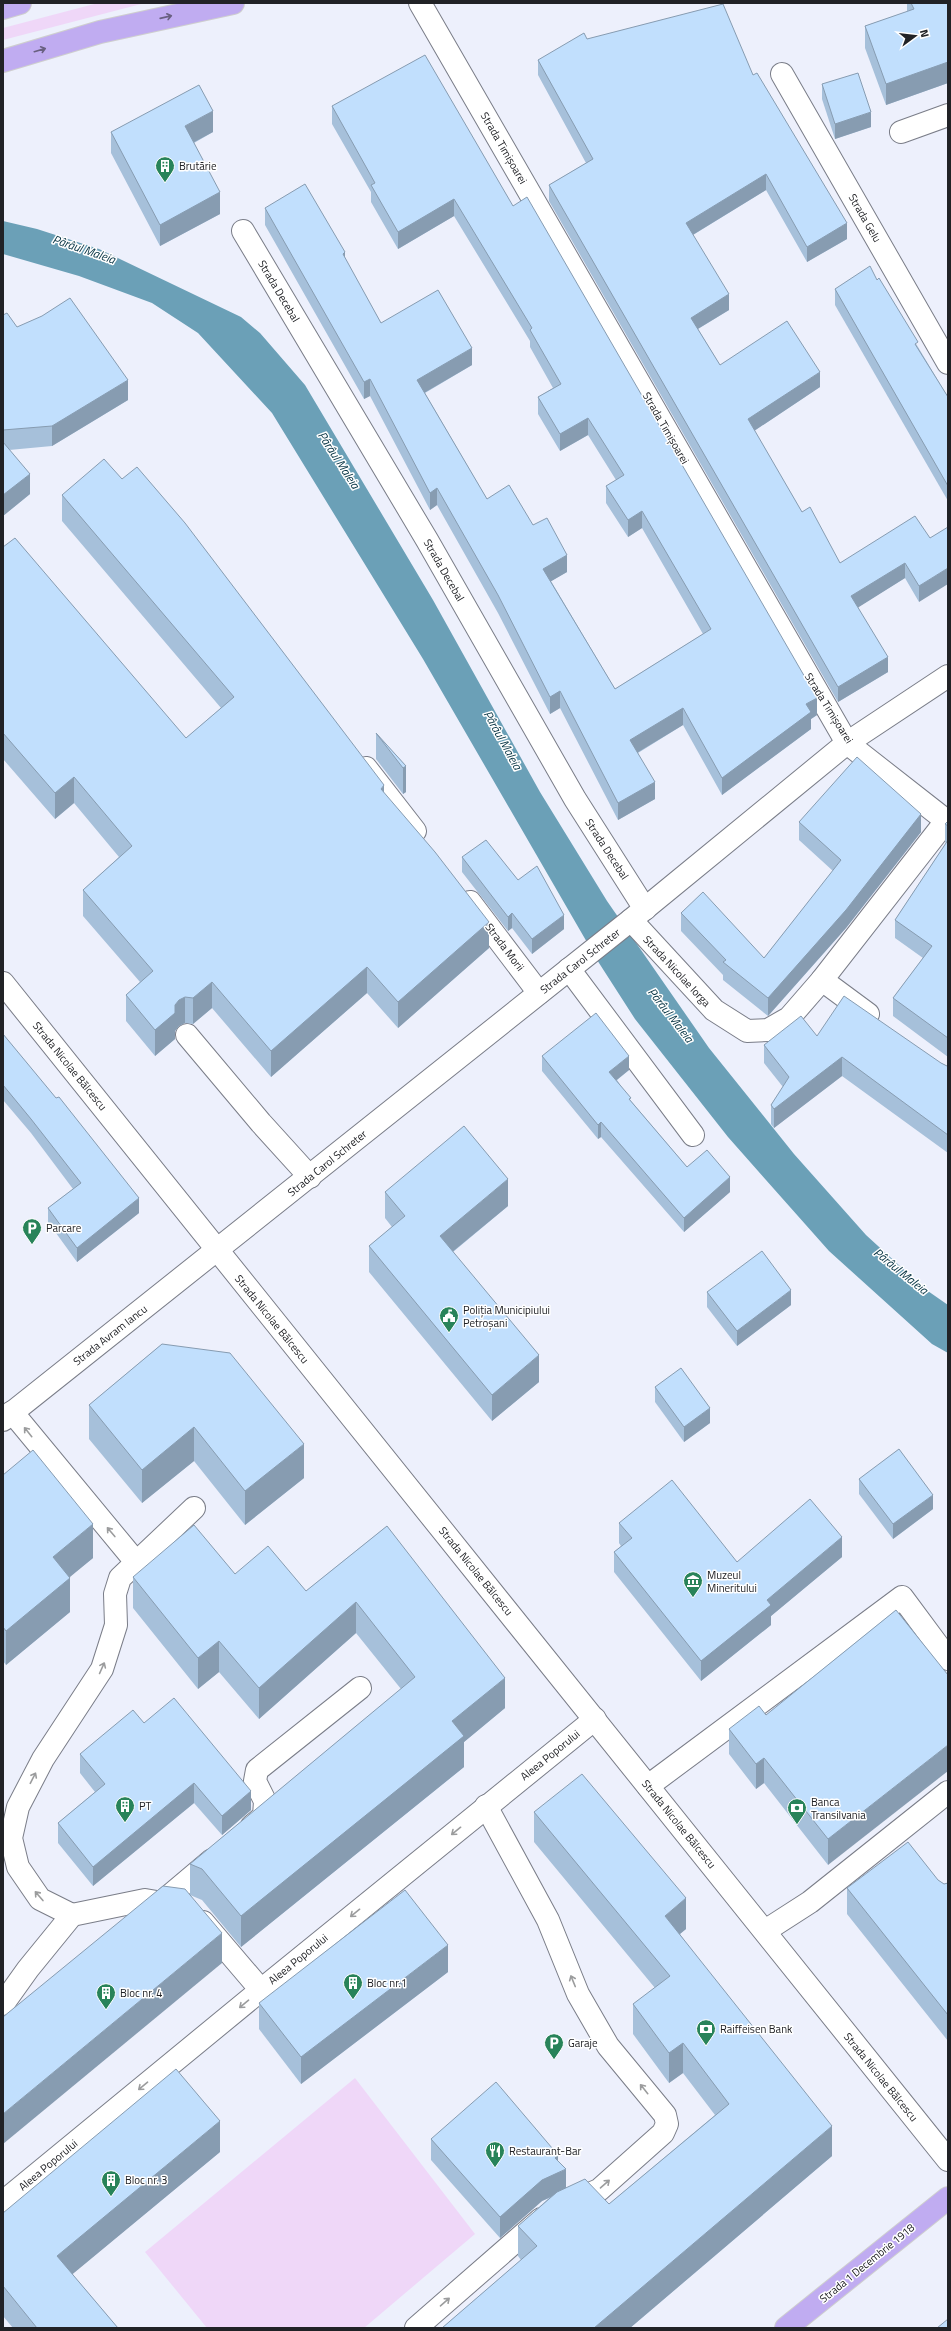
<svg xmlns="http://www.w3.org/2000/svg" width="951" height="2331" viewBox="0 0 951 2331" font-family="'Titillium Web',sans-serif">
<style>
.green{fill:#efd7f8}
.water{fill:#6ba0b7}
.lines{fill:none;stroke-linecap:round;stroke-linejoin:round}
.minor-casing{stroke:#7a7d88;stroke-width:24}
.major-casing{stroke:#cececf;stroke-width:24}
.minor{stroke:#fff;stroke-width:22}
.major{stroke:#c0acf1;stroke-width:22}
.wall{fill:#a6c0da}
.shaded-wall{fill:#879cb1}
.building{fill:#c1dffd;stroke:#879cb1}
.oneway{stroke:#696081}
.oneway2{stroke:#9b9c9d}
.labels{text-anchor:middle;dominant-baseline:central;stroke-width:3;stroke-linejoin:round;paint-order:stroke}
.street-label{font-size:11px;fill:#212226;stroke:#fff}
.poi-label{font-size:11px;fill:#212226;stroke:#fff;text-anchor:start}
.water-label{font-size:12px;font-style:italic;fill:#002f3f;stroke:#fff}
</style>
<rect width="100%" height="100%" fill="#edf0fc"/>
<g class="green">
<path d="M98,3H145L3,40V28Z"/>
<path d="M355,2078L475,2234L364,2328H207L145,2252Z"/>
</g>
<path class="water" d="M3,221L37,229L99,249L241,317L260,333L305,385L433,600L540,792L607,901L709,1048L794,1154L866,1235L925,1289L948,1305V1353L932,1344L829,1251L728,1137L635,1019L599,963L423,659L272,413L198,333L152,303L79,276L3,254Z"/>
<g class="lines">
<defs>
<g id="minor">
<path d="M420,3L847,743L948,822"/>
<path d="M782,74L948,363"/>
<path d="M901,132L948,115"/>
<path d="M243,231L427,540L575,799L645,909"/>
<path d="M366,768L415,831"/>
<path d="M470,902L539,993"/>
<path d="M631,920L714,1010L747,1031L768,1030L789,1018L822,980"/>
<path d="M569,969L693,1135"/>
<path d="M3,983L948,2160"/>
<path d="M868,1014L822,980L946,821"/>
<path d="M187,1035L261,1123L310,1177"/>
<path d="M12,1412L136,1562"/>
<path d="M3,1420L631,920L847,743L948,676"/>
<path d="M648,1786L902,1597L948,1659"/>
<path d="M486,1806L548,1920L578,1994L608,2046L665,2115L667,2124L663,2133L599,2190L568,2203"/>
<path d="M252,1826L264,1816L265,1801L255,1781L257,1770L360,1688"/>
<path d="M161,1903L212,1860"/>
<path d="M72,1915L40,1899L18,1867L11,1838L18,1807L43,1759L102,1669L116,1625L115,1594L120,1578L194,1508"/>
<path d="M203,1922L261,1990"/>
<path d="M765,1931L810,1902L948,1792"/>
<path d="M3,2004L28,1969L72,1915L145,1900L174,1905"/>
<path d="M3,2202L261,1990L595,1719"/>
<path d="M416,2328L541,2219"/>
</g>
<g id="major">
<path d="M3,8L20,3"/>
<path d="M3,61L100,32L233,3"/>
<path d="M786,2328L948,2198"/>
</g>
</defs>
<use href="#minor" class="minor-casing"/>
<use href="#major" class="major-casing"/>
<use href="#minor" class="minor"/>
<use href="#major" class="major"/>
</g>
<g class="wall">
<path d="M907,3H948V83L886,105L865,48V26L907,12Z"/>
<path d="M587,39L753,75L847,239L807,262L766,190L693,235L729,310L698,329L720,365L820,387L754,431L802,512L840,563L930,538L919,602L905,578L858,607L888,672L838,702L549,201V185L586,163L538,75V60Z"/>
<path d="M822,84L871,127L835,139L822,99Z"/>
<path d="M332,106L513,206L817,715L811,719V729L722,795L683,725L638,753L655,799L618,820L560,708L550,714L498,613L437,505L430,510L370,396L364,399L265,225V208L345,259L381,323L472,365L425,393L487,499L533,525L567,572L551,581L615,689L703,634L642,528L628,537L606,503V486L616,480L588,435L560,451L538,414V397L553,388L530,347V341L454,216L398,249L371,202V192L332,124Z"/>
<path d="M111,132H213L194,143L220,214L160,246L111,153Z"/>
<path d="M877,280L918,347L948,397V501L835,305V289Z"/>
<path d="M3,315L17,327L128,400L52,446L9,450L30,494L3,516Z"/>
<path d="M62,495L384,793L489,948L398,1028L367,993L271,1077L212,1008L193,1024L185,1023L179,1026L175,1031V1039L155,1056L126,1021V995L140,982L83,916V890L119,857L74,803L55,819L3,759V547L186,738L221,708L62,521Z"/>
<path d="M376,733L406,766V792L403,794L376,759Z"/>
<path d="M948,821V1057L893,1016V998L923,958L895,938V920L946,843L945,842V824Z"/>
<path d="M799,822L921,832L846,928L768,1016L723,980V975L681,931V913L764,958L833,871L799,840Z"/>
<path d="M462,857L518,880L564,929L532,954L512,928L508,931L462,872Z"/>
<path d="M3,1034L139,1213L77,1262L48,1222V1208L73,1189L31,1133L3,1100Z"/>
<path d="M817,1036L941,1063L947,1066L948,1065V1153L842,1076L774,1128L771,1124V1105L783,1087L764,1063V1045Z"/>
<path d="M542,1056L629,1070L617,1080L631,1101L687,1167L730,1192L684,1232L601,1137L598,1139L542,1071Z"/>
<path d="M385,1192L508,1206L453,1252L539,1382L492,1421L369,1272V1246L392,1227L385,1218Z"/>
<path d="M707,1292L791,1305L737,1346L707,1307Z"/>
<path d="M162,1344L304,1478L245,1525L194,1461L142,1503L89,1439V1405Z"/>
<path d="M655,1387L710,1423L684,1442L655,1402Z"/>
<path d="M3,1475L93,1558L69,1577L70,1612L6,1665L3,1661Z"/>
<path d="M859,1479L933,1509L893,1539L859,1494Z"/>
<path d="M619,1523L737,1562L842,1557L771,1616V1625L701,1681L614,1572V1552L621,1546L619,1543Z"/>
<path d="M387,1526L505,1708L464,1742V1767L241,1947L202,1900L190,1895L222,1963L190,1895V1864L401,1689L356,1633L259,1719L219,1672L198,1689L133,1608V1577L235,1574L306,1591Z"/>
<path d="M896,1610L828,1865L764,1783L756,1789L729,1754V1729L766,1715Z"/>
<path d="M144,1723L251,1810L222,1835L194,1803L93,1886L58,1843V1823L95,1792L80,1773V1754Z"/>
<path d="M534,1812L686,1929L680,1934L832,2156L630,2328H442L521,2260L518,2256V2226L549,2198L542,2201L500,2238L431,2160V2139L558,2161L566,2188L609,2204L715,2115L683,2073L669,2083L633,2034V2004L655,1988L534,1842Z"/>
<path d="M938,1880L944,1884L948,1883V2041L847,1914V1888Z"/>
<path d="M448,1972L301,2084L259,2029V2003Z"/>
<path d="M220,2152L72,2274L118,2328H13L3,2316V2213Z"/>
</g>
<g class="shaded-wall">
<path d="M948,62V83L886,105V84Z"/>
<path d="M213,111V132L185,147V126Z"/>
<path d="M871,112V127L835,139V124Z"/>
<path d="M766,174V190L686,239V223Z"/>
<path d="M220,192V214L160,246V225Z"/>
<path d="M454,199V216L398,249V232Z"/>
<path d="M847,223V239L807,262V247Z"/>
<path d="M345,252V269L343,254Z"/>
<path d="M729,294V310L691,333V318Z"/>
<path d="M472,348V365L417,397V380Z"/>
<path d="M820,372V387L748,435V419Z"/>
<path d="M370,379V396L364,399V382Z"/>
<path d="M128,380V400L52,446V426Z"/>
<path d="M588,418V435L560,451V434Z"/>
<path d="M30,474V494L3,516V495Z"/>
<path d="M437,488V505L430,510V493Z"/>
<path d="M642,511V528L628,537V520Z"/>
<path d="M567,555V572L543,586V569Z"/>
<path d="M905,563V578L851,612V596Z"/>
<path d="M948,568V584L919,602V586Z"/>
<path d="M888,657V672L838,702V687Z"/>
<path d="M560,691V708L550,714V697Z"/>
<path d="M817,698V715L811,719V729L722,795V778L806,704Z"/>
<path d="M683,708V725L630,757V740Z"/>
<path d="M406,766V792L403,794V768Z"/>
<path d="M74,777V803L55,819V793Z"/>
<path d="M655,782V799L618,820V803Z"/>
<path d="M384,785V811L381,789Z"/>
<path d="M921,814V832L846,928L768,1016V998Z"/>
<path d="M512,913V928L508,931V917Z"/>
<path d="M564,915V929L532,954V939Z"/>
<path d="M489,922V948L398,1028V1002Z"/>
<path d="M367,967V993L271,1077V1051Z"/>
<path d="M212,982V1008L193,1024V998Z"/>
<path d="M185,997V1023L179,1026L175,1031V1039L155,1056V1030L179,1000Z"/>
<path d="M629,1056V1070L609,1086V1072Z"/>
<path d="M842,1057V1076L774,1128V1109Z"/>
<path d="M601,1122V1137L598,1139V1125Z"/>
<path d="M730,1177V1192L684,1232V1218Z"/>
<path d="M508,1179V1206L440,1262V1236Z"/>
<path d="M139,1198V1213L77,1262V1248Z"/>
<path d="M791,1290V1305L737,1346V1331Z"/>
<path d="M539,1355V1382L492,1421V1395Z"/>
<path d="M710,1408V1423L684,1442V1427Z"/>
<path d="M194,1427V1461L142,1503V1470Z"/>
<path d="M304,1444V1478L245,1525V1491Z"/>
<path d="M933,1495V1509L893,1539V1524Z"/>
<path d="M93,1524V1558L53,1591V1557Z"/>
<path d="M842,1537V1557L771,1616V1625L701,1681V1661L767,1600Z"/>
<path d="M70,1578V1612L6,1665V1631Z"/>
<path d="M356,1602V1633L259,1719V1688Z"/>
<path d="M219,1641V1672L198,1689V1658Z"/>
<path d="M505,1678V1708L464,1742V1767L241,1947V1916L452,1721Z"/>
<path d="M948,1745V1771L828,1865V1839Z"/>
<path d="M764,1758V1783L756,1789V1764Z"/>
<path d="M194,1783V1803L93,1886V1867Z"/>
<path d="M251,1791V1810L222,1835V1816Z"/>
<path d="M686,1898V1929L665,1946V1916Z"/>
<path d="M222,1933V1963L3,2144V2114Z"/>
<path d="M448,1945V1972L301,2084V2057Z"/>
<path d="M683,2043V2073L669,2083V2053Z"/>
<path d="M220,2121V2152L57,2287V2256Z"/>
<path d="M832,2126V2156L630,2328H594Z"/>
<path d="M558,2155V2173L566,2169V2190L542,2201L500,2238V2217L555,2158Z"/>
</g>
<g class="building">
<path d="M911,3H948V62L886,84L865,26L914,9Z"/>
<path d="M723,4L753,75L757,73L847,223L807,247L766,174L686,223L729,294L691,318L720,365L787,321L820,372L748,419L802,512L810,507L840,563L915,516L930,538L948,527V568L919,586L905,563L851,596L888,657L838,687L549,185L593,159L538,60L584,33L587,39Z"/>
<path d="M425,55L513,206L527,197L817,698L806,704L811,712L722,778L683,708L630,740L655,782L618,803L560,691L550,697L498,595L437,488L430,493L370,379L364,382L265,208L305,184L345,252L343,254L381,323L438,290L472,348L417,380L487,499L509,485L533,525L547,518L567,555L543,569L615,689L711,629L642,511L628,520L606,486L624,475L588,418L560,434L538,397L561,384L530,330L532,328L454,199L398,232L371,185L375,183L332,106Z"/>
<path d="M858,73L871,112L835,124L822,84Z"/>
<path d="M199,85L213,111L185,126L220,192L160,225L111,132Z"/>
<path d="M870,266L877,280L879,278L918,342L915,344L948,397V486L835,289Z"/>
<path d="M70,298L128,380L52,426L3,430V315L7,313L17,327L42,316Z"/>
<path d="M3,442L30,474L3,495Z"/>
<path d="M104,459L122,479L137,467L185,523L384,785L381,789L435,852L489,922L398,1002L367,967L271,1051L212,982L193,998L185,997L179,1000L175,1005V1013L155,1030L126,995L153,971L83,890L132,846L74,777L55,793L3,733V547L15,538L186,738L234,697L62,495Z"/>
<path d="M376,733L406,766L403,768Z"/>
<path d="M857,757L921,814L846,910L768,998L723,962L726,960L681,913L703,892L764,958L841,860L799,822Z"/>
<path d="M948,821V826L945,824Z"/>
<path d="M486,840L518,880L537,866L564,915L532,939L512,913L508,917L462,857Z"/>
<path d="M948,840V1038L893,998L932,946L895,920Z"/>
<path d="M844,996L941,1063L947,1066L948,1065V1135L842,1057L774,1109L771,1105L789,1077L764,1045L801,1016L817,1036Z"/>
<path d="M596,1013L629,1056L609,1072L631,1098L629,1099L687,1167L707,1150L730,1177L684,1218L601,1122L598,1125L542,1056Z"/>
<path d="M3,1034L56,1098L59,1097L139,1198L77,1248L48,1208L81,1183L31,1119L3,1085Z"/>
<path d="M464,1126L508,1179L440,1236L539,1355L492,1395L369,1246L405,1216L385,1192Z"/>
<path d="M762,1251L791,1290L737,1331L707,1292Z"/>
<path d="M162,1344L230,1353L304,1444L245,1491L194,1427L142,1470L89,1405Z"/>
<path d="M681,1368L710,1408L684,1427L655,1387Z"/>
<path d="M899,1449L933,1495L893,1524L859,1479Z"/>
<path d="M33,1450L93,1524L53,1557L70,1578L6,1631L3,1627V1475Z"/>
<path d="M672,1480L737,1562L810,1499L842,1537L767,1600L771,1605L701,1661L614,1552L632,1538L619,1523Z"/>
<path d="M194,1525L235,1574L268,1546L306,1591L387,1526L505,1678L452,1721L464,1736L241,1916L202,1869L190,1864L415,1677L356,1602L259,1688L219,1641L198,1658L133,1577Z"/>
<path d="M896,1610L948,1675V1745L828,1839L764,1758L756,1764L729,1729L759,1706L766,1715Z"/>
<path d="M174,1698L251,1791L222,1816L194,1783L93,1867L58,1823L105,1784L80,1754L133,1710L144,1723Z"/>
<path d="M582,1774L686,1898L665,1916L832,2126L594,2328H442L537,2246L518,2226L557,2192L585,2179L609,2204L729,2104L683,2043L669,2053L633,2004L670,1976L534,1812Z"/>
<path d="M908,1842L938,1880L944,1884L948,1883V2015L847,1888Z"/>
<path d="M163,1886L185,1889L222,1933L3,2114V2017Z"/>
<path d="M405,1890L448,1945L301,2057L259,2003Z"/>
<path d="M176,2069L220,2121L57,2256L118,2328H37L3,2286V2213Z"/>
<path d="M496,2082L558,2155L555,2158L566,2169L542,2180L500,2217L431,2139Z"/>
<path d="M948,2319V2328H937Z"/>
</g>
<defs><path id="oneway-shaft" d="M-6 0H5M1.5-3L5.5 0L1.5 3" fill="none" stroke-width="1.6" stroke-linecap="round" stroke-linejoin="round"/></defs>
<g class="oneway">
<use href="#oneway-shaft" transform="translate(166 17) rotate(-13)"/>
<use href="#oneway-shaft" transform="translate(40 50) rotate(-16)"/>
</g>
<g class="oneway2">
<use href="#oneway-shaft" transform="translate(28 1432) rotate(-129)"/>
<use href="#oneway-shaft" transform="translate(111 1532) rotate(-130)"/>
<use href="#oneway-shaft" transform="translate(102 1668) rotate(-66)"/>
<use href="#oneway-shaft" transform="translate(33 1778) rotate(-63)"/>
<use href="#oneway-shaft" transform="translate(456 1831) rotate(141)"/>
<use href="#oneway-shaft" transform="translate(39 1896) rotate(-131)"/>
<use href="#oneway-shaft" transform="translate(355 1913) rotate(141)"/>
<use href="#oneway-shaft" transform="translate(573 1981) rotate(-112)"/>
<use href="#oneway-shaft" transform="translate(244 2004) rotate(140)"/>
<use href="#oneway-shaft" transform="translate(143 2086) rotate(140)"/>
<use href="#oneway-shaft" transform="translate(644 2089) rotate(-129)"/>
<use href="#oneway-shaft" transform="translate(605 2184) rotate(-41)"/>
<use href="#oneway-shaft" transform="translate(445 2302) rotate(-41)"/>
</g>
<defs>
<symbol id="building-pin" viewBox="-11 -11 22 30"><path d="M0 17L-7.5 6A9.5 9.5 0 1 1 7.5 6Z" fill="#288359" stroke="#fff"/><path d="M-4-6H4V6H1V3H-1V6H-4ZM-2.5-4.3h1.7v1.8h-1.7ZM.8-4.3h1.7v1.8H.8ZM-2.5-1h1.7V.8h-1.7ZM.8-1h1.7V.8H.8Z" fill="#fff"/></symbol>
<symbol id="parking-pin" viewBox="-11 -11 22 30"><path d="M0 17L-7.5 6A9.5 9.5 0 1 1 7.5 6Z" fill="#288359" stroke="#fff"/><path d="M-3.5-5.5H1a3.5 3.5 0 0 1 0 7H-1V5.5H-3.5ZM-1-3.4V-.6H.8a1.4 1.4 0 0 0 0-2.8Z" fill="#fff"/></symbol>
<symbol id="civic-pin" viewBox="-11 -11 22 30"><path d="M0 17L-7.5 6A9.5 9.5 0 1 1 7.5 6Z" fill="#288359" stroke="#fff"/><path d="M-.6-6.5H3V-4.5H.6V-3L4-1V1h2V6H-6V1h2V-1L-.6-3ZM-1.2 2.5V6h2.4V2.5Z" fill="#fff"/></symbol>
<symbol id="museum-pin" viewBox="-11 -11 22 30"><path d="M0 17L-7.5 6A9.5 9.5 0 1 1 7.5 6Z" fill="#288359" stroke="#fff"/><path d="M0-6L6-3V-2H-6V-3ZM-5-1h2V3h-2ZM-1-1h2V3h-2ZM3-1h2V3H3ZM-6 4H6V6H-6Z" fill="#fff"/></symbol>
<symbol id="bank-pin" viewBox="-11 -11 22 30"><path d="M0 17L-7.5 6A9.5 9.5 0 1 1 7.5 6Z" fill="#288359" stroke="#fff"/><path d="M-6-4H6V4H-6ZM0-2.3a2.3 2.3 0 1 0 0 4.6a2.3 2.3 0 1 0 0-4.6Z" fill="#fff"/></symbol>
<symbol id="restaurant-pin" viewBox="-11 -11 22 30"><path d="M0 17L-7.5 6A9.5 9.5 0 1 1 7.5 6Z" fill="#288359" stroke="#fff"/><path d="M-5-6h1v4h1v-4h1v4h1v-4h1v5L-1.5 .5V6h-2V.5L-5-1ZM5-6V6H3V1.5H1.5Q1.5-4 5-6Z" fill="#fff"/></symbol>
</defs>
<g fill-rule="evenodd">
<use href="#building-pin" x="154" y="155" width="22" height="30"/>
<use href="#parking-pin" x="21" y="1217" width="22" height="30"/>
<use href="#civic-pin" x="438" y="1305" width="22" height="30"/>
<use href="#museum-pin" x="682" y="1570" width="22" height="30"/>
<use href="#building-pin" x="114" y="1795" width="22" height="30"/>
<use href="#bank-pin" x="786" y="1797" width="22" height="30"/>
<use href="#building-pin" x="342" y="1972" width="22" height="30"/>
<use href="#building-pin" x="95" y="1982" width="22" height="30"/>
<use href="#bank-pin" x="695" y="2018" width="22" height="30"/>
<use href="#parking-pin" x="543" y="2032" width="22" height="30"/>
<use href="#restaurant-pin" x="484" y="2140" width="22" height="30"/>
<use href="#building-pin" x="100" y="2169" width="22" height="30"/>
</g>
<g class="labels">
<g class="street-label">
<text transform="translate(504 148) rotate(60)">Strada Timișoarei</text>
<text transform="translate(865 218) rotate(60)">Strada Gelu</text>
<text transform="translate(279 291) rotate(59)">Strada Decebal</text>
<text transform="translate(666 428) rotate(60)">Strada Timișoarei</text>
<text transform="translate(444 570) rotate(60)">Strada Decebal</text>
<text transform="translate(829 708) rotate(58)">Strada Timișoarei</text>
<text transform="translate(607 849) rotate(57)">Strada Decebal</text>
<text transform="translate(505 947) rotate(53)">Strada Morii</text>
<text transform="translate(580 961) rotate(-38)">Strada Carol Schreter</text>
<text transform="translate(677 971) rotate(47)">Strada Nicolae Iorga</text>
<text transform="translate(70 1066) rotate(51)">Strada Nicolae Bălcescu</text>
<text transform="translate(327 1163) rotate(-39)">Strada Carol Schreter</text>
<text transform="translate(272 1319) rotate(51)">Strada Nicolae Bălcescu</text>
<text transform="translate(110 1335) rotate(-38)">Strada Avram Iancu</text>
<text transform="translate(476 1571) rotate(51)">Strada Nicolae Bălcescu</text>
<text transform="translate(550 1755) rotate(-39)">Aleea Poporului</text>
<text transform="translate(679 1824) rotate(51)">Strada Nicolae Bălcescu</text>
<text transform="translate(298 1959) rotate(-39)">Aleea Poporului</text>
<text transform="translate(881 2077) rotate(51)">Strada Nicolae Bălcescu</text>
<text transform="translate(48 2165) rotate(-40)">Aleea Poporului</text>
<text transform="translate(867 2263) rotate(-39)">Strada 1 Decembrie 1918</text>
</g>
<g class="poi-label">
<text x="179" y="166">Brutărie</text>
<text x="46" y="1228">Parcare</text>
<text x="463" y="1310">Poliția Municipiului<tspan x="463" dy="13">Petroșani</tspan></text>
<text x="707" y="1575">Muzeul<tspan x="707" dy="13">Mineritului</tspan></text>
<text x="811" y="1802">Banca<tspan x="811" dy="13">Transilvania</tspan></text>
<text x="139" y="1806">PT</text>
<text x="367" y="1983">Bloc nr.1</text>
<text x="120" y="1993">Bloc nr. 4</text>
<text x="720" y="2029">Raiffeisen Bank</text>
<text x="568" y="2043">Garaje</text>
<text x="509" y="2151">Restaurant-Bar</text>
<text x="125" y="2180">Bloc nr. 3</text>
</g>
<g class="water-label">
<text transform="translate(84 249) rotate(19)">Pârâul Maleia</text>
<text transform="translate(339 460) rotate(57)">Pârâul Maleia</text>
<text transform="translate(503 740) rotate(61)">Pârâul Maleia</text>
<text transform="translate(671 1015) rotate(52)">Pârâul Maleia</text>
<text transform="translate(901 1271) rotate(39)">Pârâul Maleia</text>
</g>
</g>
<rect width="951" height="2331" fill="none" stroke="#212226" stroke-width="8"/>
<g transform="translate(915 36) rotate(75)" stroke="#ffffff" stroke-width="3" paint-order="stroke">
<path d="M0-3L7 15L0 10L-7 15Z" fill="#212226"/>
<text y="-6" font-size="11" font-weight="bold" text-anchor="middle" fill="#212226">N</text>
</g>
</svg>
